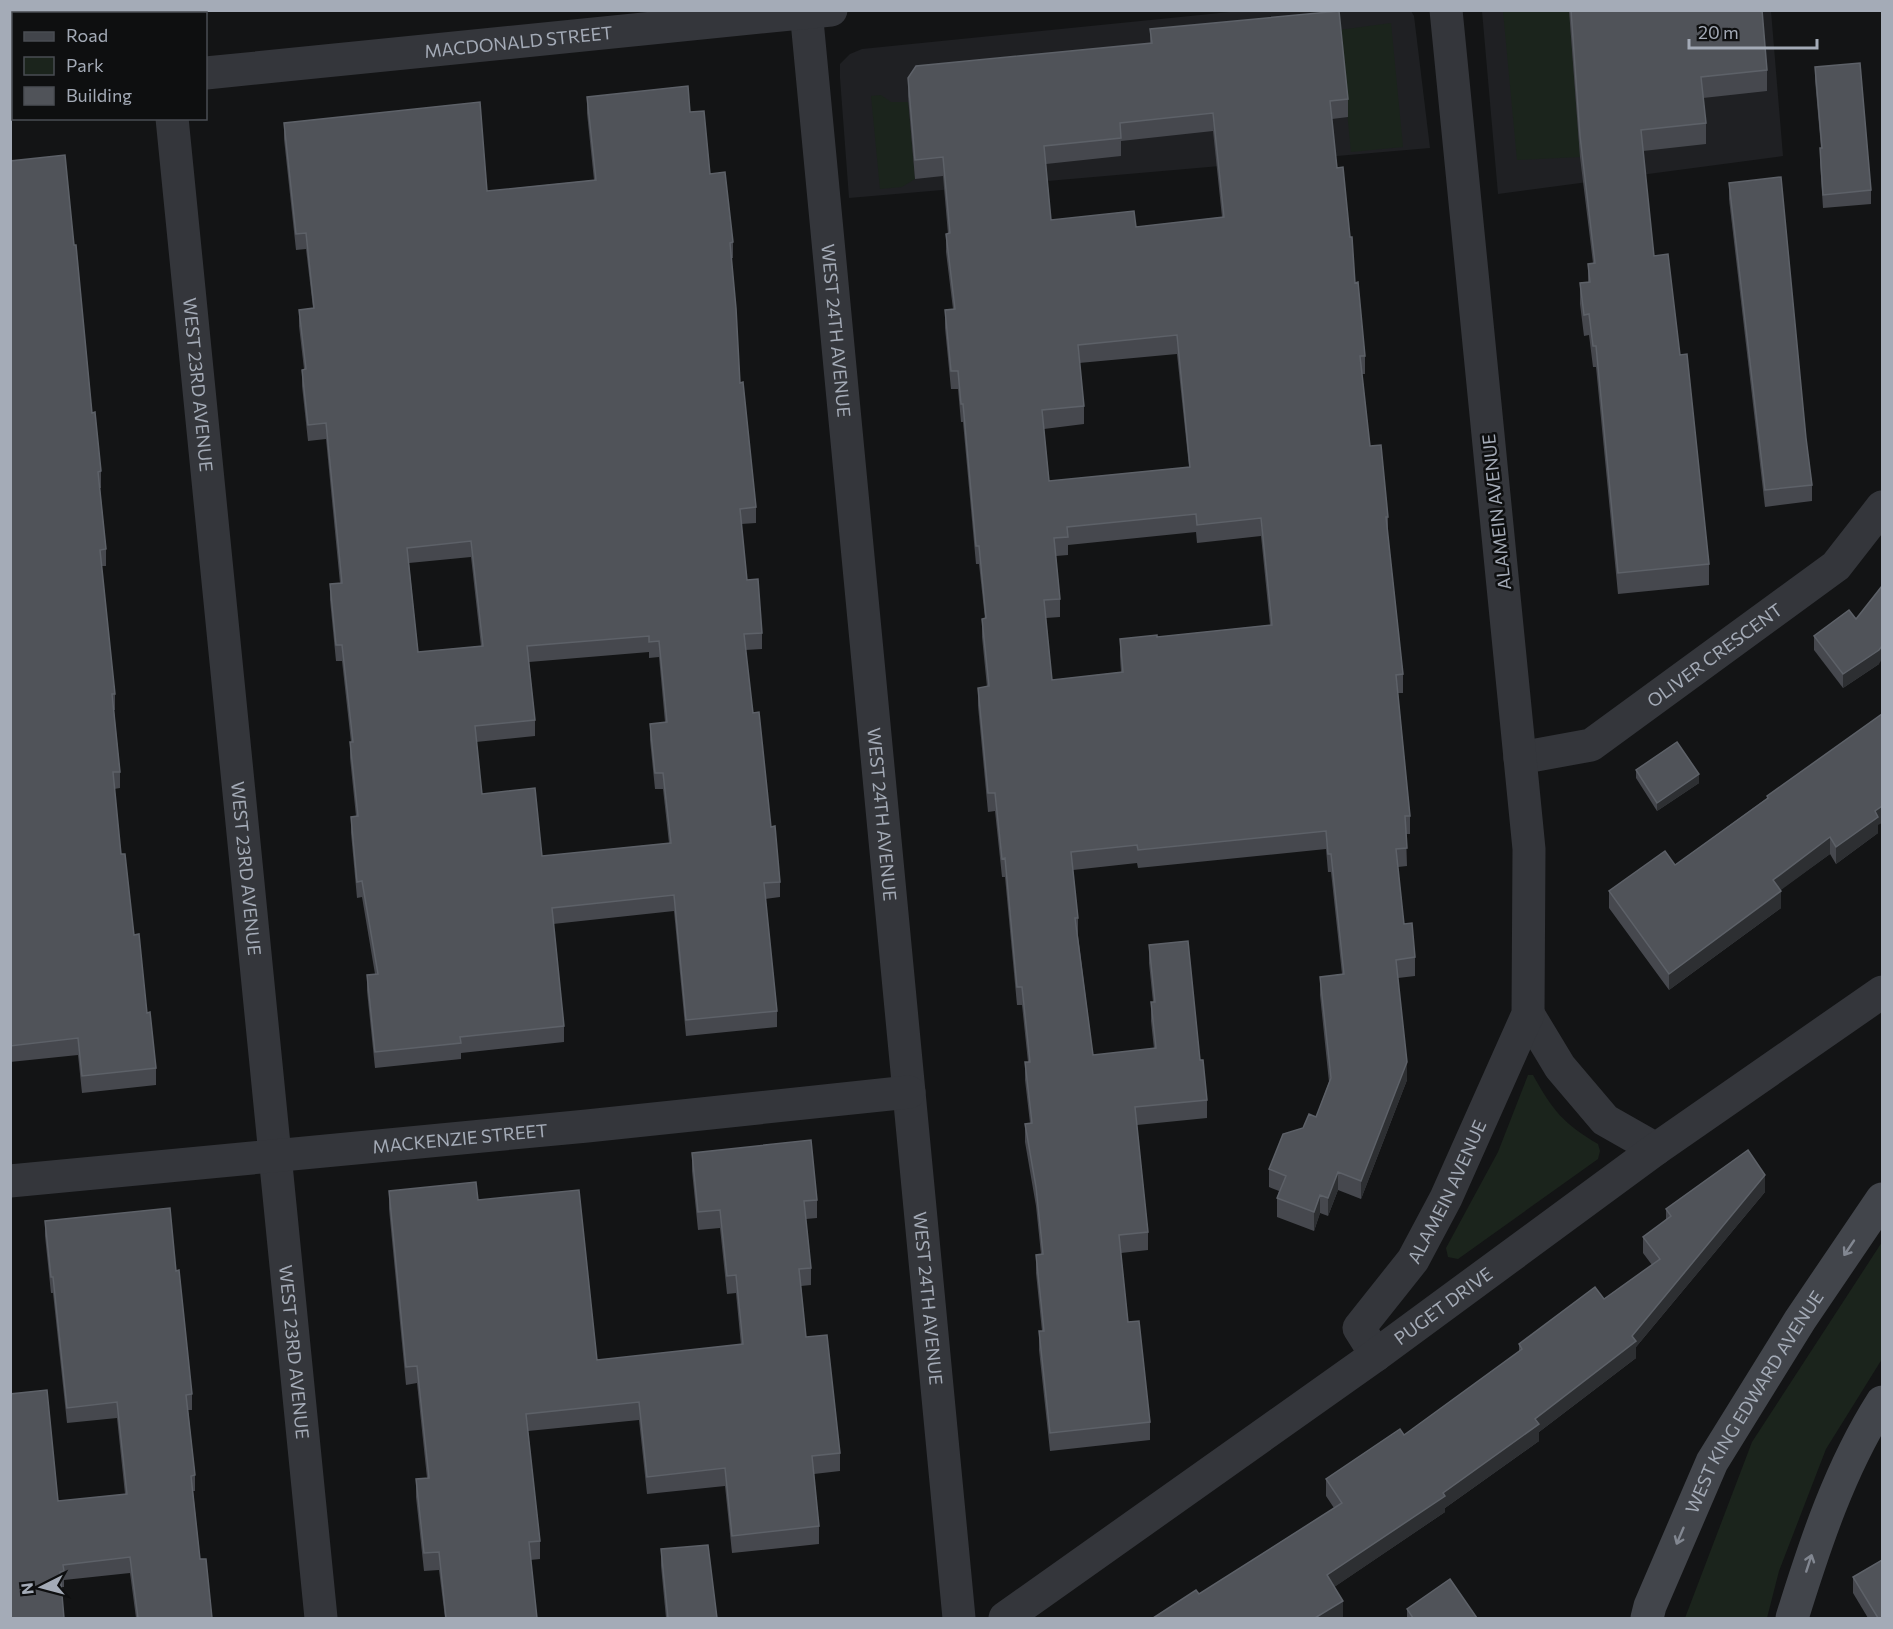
<svg xmlns="http://www.w3.org/2000/svg" width="1893" height="1629" viewBox="0 0 1893 1629" font-family="Commissioner,sans-serif">
<style>
.built{fill:#1f2023}
.green{fill:#1b241c}
.lines{fill:none;stroke-linecap:round;stroke-linejoin:round}
.minor{stroke:#34363b;stroke-width:33}
.tertiary{stroke:#34363b;stroke-width:33}
.secondary{stroke:#42454b;stroke-width:33}
.wall{fill:#46484e;fill-rule:evenodd}
.shaded-wall{fill:#2d2f32}
.building{fill:#505359;stroke:#5d6168;stroke-width:1.5;fill-rule:evenodd}
.oneway{stroke:#828791}
.labels{text-anchor:middle;dominant-baseline:central;stroke-width:5;stroke-linejoin:round;paint-order:stroke}
.street-label{font-size:18px;fill:#a4abb7;stroke:#0e0f10}
</style>
<rect width="100%" height="100%" fill="#131415"/>
<g class="built">
<path d="M1240,11H1411L1414,16L1430,148L849,198L840,78V64L850,54L862,49Z"/>
<path d="M1482,11H1771L1783,156L1498,194Z"/>
</g>
<g class="green">
<path d="M1503,11H1569L1580,157L1517,160Z"/>
<path d="M1391,23L1403,147L1351,152L1339,30Z"/>
<path d="M881,95L891,102H908L915,179L902,187L880,189L871,96Z"/>
<path d="M1528,1075H1533C1553,1111 1563,1123 1598,1144L1600,1151L1598,1159L1458,1259L1448,1257L1446,1248L1498,1152Z"/>
<path d="M1882,1242V1359L1826,1449L1779,1571L1767,1618H1685L1752,1442Z"/>
</g>
<g class="lines">
<g class="minor">
<path d="M162,10V14"/>
<path id="s1" d="M806,10L959,1618"/>
<path id="s2" d="M172,118L321,1618"/>
<path id="s3" d="M1520,758L1591,745L1836,566L1882,507"/>
<path d="M1528,1014L1560,1067L1605,1120L1656,1149"/>
<path id="s4" d="M10,1181L587,1126L909,1092"/>
<path id="s5" d="M1376,1355L1359,1328L1413,1260L1446,1198L1528,1014L1529,849L1446,10"/>
<path id="s6" d="M1005,1618L1376,1355L1656,1149L1882,992"/>
</g>
<g class="tertiary">
<path id="s7" d="M206,73L831,10"/>
<path d="M10,92H14"/>
</g>
<g class="secondary">
<path id="s8" d="M1647,1618L1650,1606L1712,1462L1800,1320L1882,1199"/>
<path d="M1792,1618C1815,1544 1840,1468 1882,1402"/>
</g>
</g>
<g class="wall">
<path d="M1569,10H1762L1767,70V91L1703,98L1706,123V144L1643,151L1654,256L1680,355L1709,564V585L1618,594L1596,367H1593L1589,335L1584,336L1580,304V283L1588,282V264L1593,263L1580,157Z"/>
<path d="M1150,29L1348,99V117L1332,119L1337,168L1355,283L1365,356V374H1362L1370,446L1388,517V535L1403,674V693H1398L1410,816V834H1406L1407,866L1398,867L1404,924L1415,957V976L1398,978L1407,1080L1361,1199L1338,1190L1328,1216L1320,1213L1314,1231L1277,1217V1198L1279,1191L1269,1187V1169L1303,1128L1316,1117L1329,1082L1320,995V977L1342,974L1331,872H1328L1326,849L1138,868L1137,863L1073,870L1078,918V936L1093,1055L1154,1049L1151,1021V1002H1153L1149,963V945L1200,1060L1207,1100V1118L1137,1125L1148,1232V1250L1121,1253L1128,1322L1150,1422V1440L1050,1451L1039,1350V1331H1042L1036,1273V1255L1041,1254L1036,1206L1025,1142V1124L1030,1123L1025,1080V1062H1028L1022,1005H1017L1005,877H1002L995,811L988,812L978,706V688L987,687L982,637V619H985L979,564H976L963,422H961L958,389H951L945,328V310L953,309L946,252V234H948L943,176L915,179L908,96V78L1150,43ZM1213,131L1222,217L1136,227L1051,220L1046,164L1121,156V141ZM1177,354L1189,467L1049,481L1044,429L1084,424V406L1079,363ZM1196,532L1197,543L1261,536L1270,625L1157,637L1120,639V657L1121,672L1052,680L1046,618L1060,617V599L1056,556L1068,555V545Z"/>
<path d="M1815,67L1871,190V204L1823,208L1820,162V148H1821L1815,80Z"/>
<path d="M587,97L690,112L733,242V258H731L740,383L756,507V523L741,524L747,580L762,633V649L745,650L753,713L780,882V897L765,899L777,1011V1027L686,1036L674,911L553,924L564,1026V1042L461,1053V1059L375,1068L367,991V975L375,974L362,897L357,898L351,833V817L356,816L350,758V742H351L342,661H336L330,600V584L340,583L326,439L308,441L302,386V370L304,369L299,326V310L313,308L306,249L296,250L284,139V123L487,191L594,180L587,113ZM471,557L481,646L418,652L409,563ZM649,652V658L659,657L665,722L650,724V740L655,789H663L669,843L542,856L482,794L476,742L535,736V720L529,662Z"/>
<path d="M10,161L92,413L101,471V488H100L106,549V566H101L115,694V710H114L120,772V788L114,789L121,854L156,1068V1085L82,1093L78,1055L10,1062Z"/>
<path d="M1729,183L1806,438L1812,485V501L1765,507L1729,199Z"/>
<path d="M1814,636L1879,664L1843,688L1814,650Z"/>
<path d="M1636,770L1699,783L1657,811L1636,778Z"/>
<path d="M1767,796L1878,825V833L1836,864L1830,854L1780,890L1781,908L1669,990L1609,908V891L1675,865L1767,798Z"/>
<path d="M692,1153L817,1200V1218L806,1219L811,1268V1285L801,1286L806,1337L840,1453V1471L814,1474L819,1526V1544L732,1553L725,1486L647,1494L639,1420L528,1431L540,1541V1559L530,1560L537,1618H445L439,1570L424,1571L416,1497V1479L427,1478L417,1383L406,1385L389,1209V1191L478,1200L597,1360L741,1345L736,1293L727,1294L720,1228L698,1230L692,1171Z"/>
<path d="M1765,1192L1636,1347V1358L1539,1432V1441L1445,1508V1512L1334,1587L1343,1617L1340,1618H1153L1199,1594L1334,1508L1326,1496V1479L1404,1435L1519,1352V1344L1604,1299L1652,1265L1643,1253V1237L1666,1220V1209Z"/>
<path d="M45,1221L176,1271L192,1394V1410H188L195,1475V1491H193L200,1559L212,1618H136L130,1573L64,1580V1587H62L10,1618L58,1501L125,1494L117,1418L67,1423L53,1293H51L45,1236Z"/>
<path d="M661,1549L717,1618H666L661,1566Z"/>
<path d="M1853,1577L1882,1618H1868L1853,1593Z"/>
<path d="M1407,1609L1477,1618H1407Z"/>
</g>
<g class="shaded-wall">
<path d="M1882,646V659L1879,664L1843,688V674Z"/>
<path d="M1699,774V783L1657,811V803Z"/>
<path d="M1882,806V823L1878,825V833L1836,864V847L1875,811Z"/>
<path d="M1830,837V854L1773,896V880Z"/>
<path d="M1781,891V908L1669,990V974Z"/>
<path d="M1407,1062V1080L1361,1199V1181Z"/>
<path d="M1338,1172V1190L1328,1216V1198Z"/>
<path d="M1765,1175V1192L1636,1347V1358L1539,1432V1441L1445,1508V1512L1327,1592V1575L1535,1419L1632,1336Z"/>
<path d="M1320,1195V1213L1314,1231V1212Z"/>
<path d="M1343,1601V1617L1340,1618H1315Z"/>
</g>
<g class="building">
<path d="M1571,10H1762L1767,70L1701,77L1706,123L1641,130L1654,256L1668,254L1680,355L1687,354L1709,564L1618,573L1596,346H1593L1589,314L1584,315L1580,283L1590,282L1588,264L1595,263L1580,136Z"/>
<path d="M1339,11L1348,99L1330,101L1337,168L1343,167L1350,237H1352L1355,283L1358,282L1365,356H1360L1370,446L1381,445L1388,517H1386L1403,674L1396,675L1410,816H1405L1407,848L1396,849L1404,924L1412,923L1415,957L1396,960L1407,1062L1361,1181L1338,1172L1328,1198L1320,1195L1314,1212L1277,1198L1286,1176L1269,1169L1283,1134L1303,1128L1309,1114L1316,1117L1331,1078L1320,977L1344,974L1331,854H1328L1326,831L1138,850L1137,845L1071,852L1078,918H1075L1093,1055L1156,1048L1151,1002H1155L1149,945L1188,941L1200,1060H1203L1207,1100L1135,1107L1148,1232L1119,1235L1128,1322L1139,1321L1150,1422L1050,1433L1039,1331H1044L1036,1255L1043,1254L1036,1187L1025,1124L1032,1123L1025,1062H1030L1022,987H1017L1005,858L1002,859L995,793H988L978,688L989,686L982,619L986,618L979,546H976L963,404H961L958,371H951L945,310L955,309L946,234L950,233L943,157L915,160L908,78L916,66L1152,43L1150,29ZM1213,113L1224,217L1136,227L1134,211L1051,220L1044,146L1121,138L1120,123ZM1177,335L1190,467L1049,481L1042,410L1084,406L1078,345ZM1196,514L1197,525L1261,518L1272,625L1157,637V635L1120,639L1123,672L1052,680L1044,600L1060,599L1054,538L1068,537L1067,527Z"/>
<path d="M1860,63L1871,190L1823,195L1820,148H1822L1815,67Z"/>
<path d="M688,86L690,112L704,111L710,174L725,172L733,242L730,243L736,308L740,383L743,382L756,507L740,509L747,580L758,579L762,633L744,634L753,713L759,712L771,827L775,826L780,882L764,883L777,1011L686,1020L674,895L552,908L564,1026L460,1037L461,1043L375,1052L367,975L378,974L362,881L357,882L351,817L358,816L350,742H353L342,645H336L330,584L342,583L326,423L308,425L302,370L306,369L299,310L314,308L306,233L296,234L284,123L480,102L487,191L596,180L587,97ZM471,541L483,646L418,652L407,548ZM649,636V642L659,641L667,722L650,724L655,773H663L671,843L542,856L535,788L482,794L475,726L535,720L527,646Z"/>
<path d="M65,155L74,245H76L92,413L95,412L101,471L98,472L106,549L100,550L115,694H112L120,772H113L121,854H125L134,935L139,934L147,1013L150,1012L156,1068L82,1076L78,1038L10,1046V161Z"/>
<path d="M1781,177L1806,438L1812,485L1765,490L1729,183Z"/>
<path d="M1882,586V646L1879,650L1843,674L1814,636L1849,610L1856,619Z"/>
<path d="M1882,714V806L1875,811L1878,817L1836,847L1830,837L1773,880L1781,891L1669,974L1609,891L1665,851L1675,865L1768,798L1767,796Z"/>
<path d="M1677,742L1699,774L1657,803L1636,770Z"/>
<path d="M811,1140L817,1200L804,1201L811,1268L799,1269L806,1337L827,1335L840,1453L812,1456L819,1526L732,1536L725,1468L647,1477L639,1402L526,1414L540,1541L529,1542L537,1618H446L439,1552L424,1553L416,1479L429,1478L417,1366L406,1367L389,1191L476,1182L478,1200L579,1190L597,1360L743,1344L736,1275L727,1276L720,1210L698,1212L692,1153Z"/>
<path d="M1748,1150L1765,1175L1632,1336L1636,1341L1535,1419L1539,1424L1443,1493L1445,1496L1327,1575L1343,1601L1315,1618H1153L1196,1590L1199,1594L1342,1503L1326,1479L1400,1429L1404,1435L1522,1349L1519,1344L1595,1287L1604,1299L1660,1259L1643,1237L1671,1216L1666,1209Z"/>
<path d="M170,1208L176,1271L179,1270L192,1394L186,1395L195,1475L191,1476L200,1559H206L212,1618H138L130,1557L63,1565L64,1571L60,1572L64,1618H10V1394L47,1390L58,1501L127,1494L117,1402L67,1408L53,1277H51L45,1221Z"/>
<path d="M708,1545L717,1618H668L661,1549Z"/>
<path d="M1882,1560V1618H1878L1853,1577Z"/>
<path d="M1450,1579L1477,1618H1413L1407,1609Z"/>
</g>
<defs><path id="oneway-shaft" d="M-6 0H5M1.5-3L5.5 0L1.5 3" fill="none" stroke-width="1.6" stroke-linecap="round" stroke-linejoin="round" transform="scale(1.5)"/></defs>
<g class="oneway">
<use href="#oneway-shaft" transform="translate(1849 1248) rotate(124)"/>
<use href="#oneway-shaft" transform="translate(1680 1536) rotate(113)"/>
<use href="#oneway-shaft" transform="translate(1809 1563) rotate(-72)"/>
</g>
<g class="labels">
<g class="street-label">
<text stroke="none"><textPath href="#s7" startOffset="314">MACDONALD STREET</textPath></text>
<text stroke="none"><textPath href="#s1" startOffset="322">WEST 24TH AVENUE</textPath></text>
<text stroke="none"><textPath href="#s2" startOffset="268">WEST 23RD AVENUE</textPath></text>
<text transform="translate(1496 512) rotate(-96)">ALAMEIN AVENUE</text>
<text stroke="none"><textPath href="#s3" startOffset="225">OLIVER CRESCENT</textPath></text>
<text stroke="none"><textPath href="#s1" startOffset="808">WEST 24TH AVENUE</textPath></text>
<text stroke="none"><textPath href="#s2" startOffset="754">WEST 23RD AVENUE</textPath></text>
<text stroke="none"><textPath href="#s4" startOffset="452">MACKENZIE STREET</textPath></text>
<text stroke="none"><textPath href="#s5" startOffset="195">ALAMEIN AVENUE</textPath></text>
<text stroke="none"><textPath href="#s1" startOffset="1294">WEST 24TH AVENUE</textPath></text>
<text stroke="none"><textPath href="#s6" startOffset="538">PUGET DRIVE</textPath></text>
<text stroke="none"><textPath href="#s2" startOffset="1240">WEST 23RD AVENUE</textPath></text>
<text stroke="none"><textPath href="#s8" startOffset="242">WEST KING EDWARD AVENUE</textPath></text>
</g>
</g>
<rect width="1893" height="1629" fill="none" stroke="#a4abb7" stroke-width="24"/>
<rect x="12" y="12" width="195" height="108" fill="#0e0f10" stroke="#4a4d53" stroke-width="1.5"/>
<rect x="24" y="32" width="30" height="9" fill="#42454b" stroke="#4a4d53" stroke-width="1.5"/>
<text x="66" y="42" font-size="18" fill="#a4abb7">Road</text>
<rect x="24" y="57" width="30" height="18" fill="#1b241c" stroke="#4a4d53" stroke-width="1.5"/>
<text x="66" y="72" font-size="18" fill="#a4abb7">Park</text>
<rect x="24" y="87" width="30" height="18" fill="#505359" stroke="#4a4d53" stroke-width="1.5"/>
<text x="66" y="102" font-size="18" fill="#a4abb7">Building</text>
<g transform="translate(42 1587) rotate(264)" stroke="#0e0f10" stroke-width="4.5" paint-order="stroke">
<path d="M0-4.5L10 22L0 15L-10 22Z" fill="#a4abb7"/>
<text y="-9" font-size="16" font-weight="bold" text-anchor="middle" fill="#a4abb7">N</text>
</g>
<path d="M1689 39v9h128v-9" fill="none" stroke="#a4abb7" stroke-width="3"/>
<text x="1698" y="39" font-size="18" fill="#a4abb7" stroke="#0e0f10" stroke-width="4.5" paint-order="stroke">20 m</text>
</svg>
